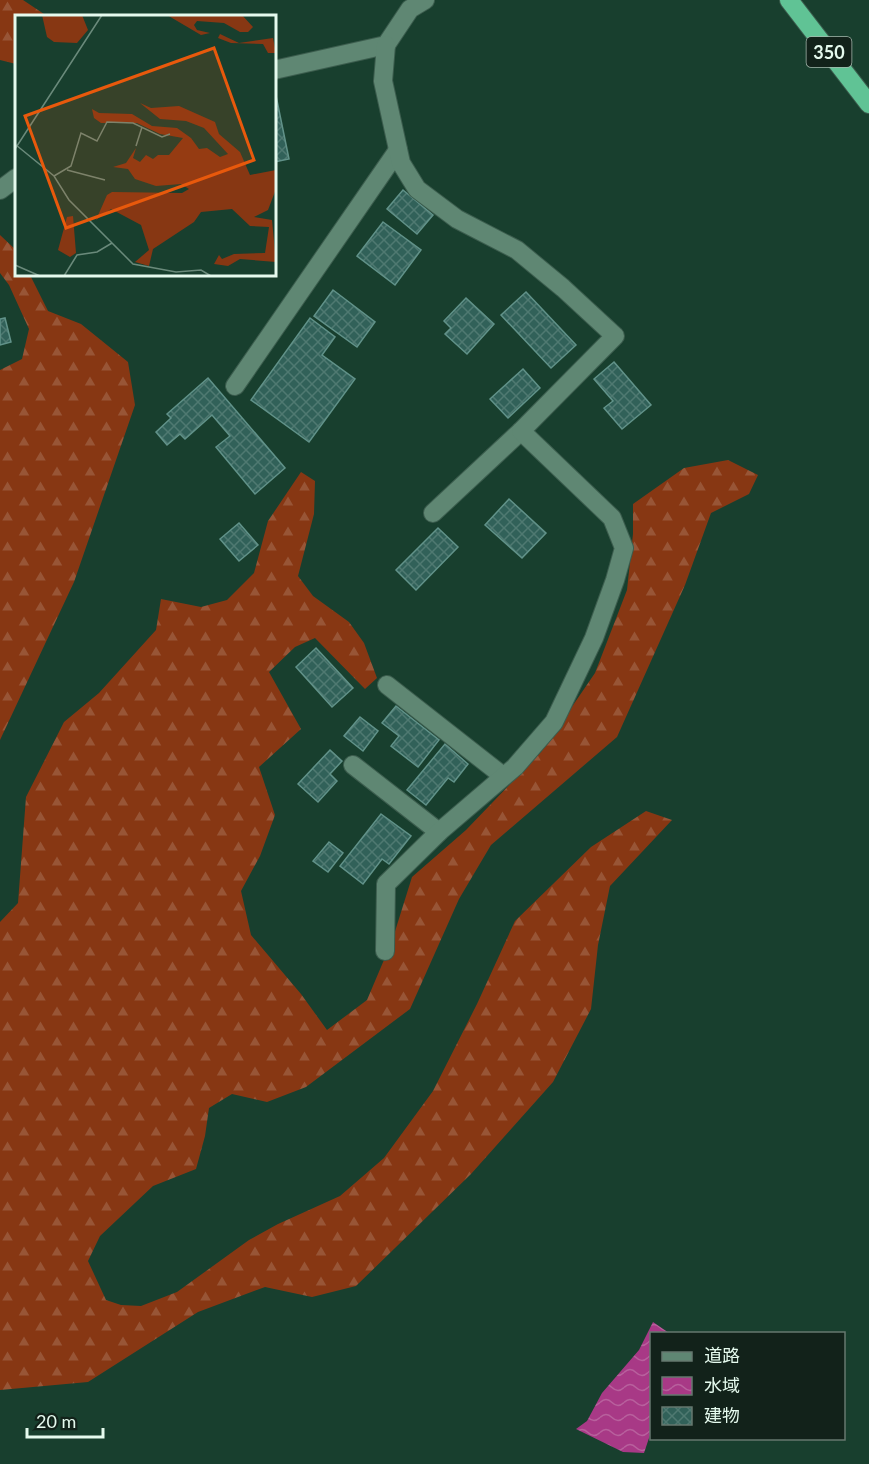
<svg xmlns="http://www.w3.org/2000/svg" width="869" height="1464" viewBox="0 0 869 1464" font-family="Lato,'Noto Sans JP',sans-serif">
<style>
.forest{fill:url(#forest-firs)}
.water{fill:url(#water-waves)}
.building{fill:url(#building-cross-hatch);stroke:#619289;stroke-width:1.5}
.lines{fill:none;stroke-linecap:round;stroke-linejoin:round}
.street-casing{stroke:#3c5d4e;stroke-width:20}
.highway-casing{stroke:#3c5d4e;stroke-width:20}
.street{stroke:#5f8773;stroke-width:18}
.highway{stroke:#60c395;stroke-width:18}
.labels{text-anchor:middle;dominant-baseline:central;stroke-width:6;stroke-linejoin:round;paint-order:stroke}
.shield{fill:#12221a;stroke:#a6b9ae;stroke-width:1.5}
.shield-label{font-size:18px;font-weight:bold;fill:#e5faee}
.inset-road{fill:none;stroke:#6a8a7b;stroke-width:1.5}
.view{fill:#e8590c;fill-opacity:0.15;stroke:#e8590c;stroke-width:3}
.inset-edge{fill:none;stroke:#e5faee;stroke-width:3}
</style>
<defs>
<pattern id="forest-firs" width="22" height="20" patternUnits="userSpaceOnUse" patternTransform="scale(1.5)"><rect width="22" height="20" fill="#873713"/><path d="M5 1l3.5 6h-7zM16 11l3.5 6h-7z" fill="#985536"/></pattern>
<pattern id="water-waves" width="16" height="10" patternUnits="userSpaceOnUse" patternTransform="scale(1.5)"><rect width="16" height="10" fill="#a83986"/><path d="M0 5q4-4 8 0t8 0" fill="none" stroke="#b8609d"/></pattern>
<pattern id="building-cross-hatch" width="8" height="8" patternUnits="userSpaceOnUse" patternTransform="scale(1.5)"><rect width="8" height="8" fill="#316159"/><path d="M0 0l8 8M0 8l8-8" fill="none" stroke="#4f7971"/></pattern>
</defs>
<rect width="100%" height="100%" fill="#183f2e"/>
<g class="forest">
<path d="M0,0H23L47,16H16V64L0,60Z"/>
<path d="M0,235L16,250V274L30,275L48,311L81,324L128,362L135,405L74,582L0,740V370L22,359L29,329L9,285L0,273Z"/>
<path d="M728,460L758,475L749,494L711,513L685,585L617,737L491,845L459,899L410,1009L306,1087L267,1102L232,1094L209,1108L205,1136L196,1169L153,1186L100,1236L88,1261L106,1300L121,1305L141,1306L177,1292L249,1240L278,1224L340,1196L384,1158L433,1091L477,1004L515,921L591,847L646,811L672,820L610,886L598,945L591,1009L553,1082L471,1174L356,1286L312,1297L265,1287L198,1312L88,1382L0,1390V922L18,903L26,797L64,722L99,693L156,630L161,599L201,607L227,600L254,573L268,521L301,472L315,481L314,514L298,576L313,596L349,622L364,643L377,678L365,689L315,638L295,647L269,672L301,729L259,767L275,815L260,856L241,891L251,935L301,994L327,1030L367,1000L392,941L412,877L466,830L541,752L595,673L627,590L633,534V504L684,468Z"/>
</g>
<path class="water" d="M653,1322L669,1333L652,1334L651,1432L644,1453L623,1452L576,1429L587,1421L602,1393L639,1350Z"/>
<g class="building">
<path d="M274,86L289,159L274,162Z"/>
<path d="M403,190L433,215L417,234L387,209Z"/>
<path d="M383,222L421,250L395,285L357,256Z"/>
<path d="M333,290L375,322L357,347L314,316Z"/>
<path d="M526,292L576,345L551,368L501,315Z"/>
<path d="M466,298L494,324L467,354L445,334L451,328L444,321Z"/>
<path d="M5,318L11,342L0,345V319Z"/>
<path d="M310,318L335,337L322,355L355,379L309,442L251,400Z"/>
<path d="M614,362L651,405L622,429L604,408L613,401L594,379Z"/>
<path d="M523,369L540,388L508,418L490,399Z"/>
<path d="M208,378L285,468L255,494L216,447L230,436L212,415L185,439L180,434L167,445L156,432L171,418L167,414Z"/>
<path d="M509,499L546,533L522,558L485,525Z"/>
<path d="M239,523L258,545L239,561L220,539Z"/>
<path d="M438,528L458,547L416,590L396,570Z"/>
<path d="M316,648L353,688L332,707L296,667Z"/>
<path d="M396,706L439,740L418,767L391,746L399,736L382,723Z"/>
<path d="M360,717L378,731L363,751L344,736Z"/>
<path d="M445,744L468,764L454,782L448,778L426,805L407,790Z"/>
<path d="M330,750L342,761L330,774L337,781L318,802L298,784Z"/>
<path d="M381,814L411,836L389,864L382,859L363,884L340,866Z"/>
<path d="M329,842L343,853L328,872L313,861Z"/>
</g>
<g class="lines">
<defs>
<g id="street">
<path d="M274,70L386,45L410,9L425,0"/>
<path d="M0,190L16,178"/>
<path d="M235,386L398,150"/>
<path d="M433,513L521,431"/>
<path d="M387,685L503,776"/>
<path d="M353,765L439,832"/>
<path d="M385,951L386,884L439,832L515,767L554,722L594,638L615,580L624,548L612,518L521,431L615,336L563,288L517,250L457,219L417,189L401,163L383,81L386,45"/>
</g>
<path id="highway" d="M789,0L869,104"/>
</defs>
<use href="#street" class="street-casing"/>
<use href="#highway" class="highway-casing"/>
<use href="#street" class="street"/>
<use href="#highway" class="highway"/>
</g>
<g class="labels">
<rect class="shield" x="806.5" y="37" width="45" height="30" rx="4.5"/>
<g class="shield-label">
<text x="829" y="52">350</text>
</g>
</g>
<g transform="translate(15 15)">
<rect width="261" height="261" fill="#183f2e"/>
<path d="M27,0H67L73,15L62,28L39,27L32,22ZM152,0H227L238,12L233,17H225L209,8L182,6L179,10L182,15L195,18L186,20ZM205,19L224,28L258,23L261,38H253L248,29L216,28L203,23ZM125,88L136,93L164,91L200,107L204,119L225,137L235,160L261,155V174L253,195L239,202L257,205L261,247L225,244L213,251L199,249L204,240L207,244L219,239L250,238L254,212L235,211L217,194L186,197L179,207L138,234L134,251L120,247L134,235L126,210L96,194L81,205L92,180L97,177L167,178L174,174L166,169L141,171L120,164L113,154L98,152L111,148L121,133L118,143L125,147L131,140L138,144L143,140H154L168,123L145,119L122,108H86L79,103L77,94L84,98L117,99L137,111L162,113L176,123L184,134L192,133L205,142L213,139L189,113L171,106L145,104ZM58,201L61,238L55,242L43,235L52,202Z" fill="#873713"/>
<path class="inset-road" d="M1,130L39,161L54,185L118,249L161,257L186,255L196,261M121,131L127,112M0,134L87,0M52,155L90,165M39,161L56,151L66,118L82,126L92,107L118,108L147,122L155,119M0,250L25,261M49,261L62,240L82,237L97,228"/>
<path class="view" d="M199,33L239,145L51,213L10,101Z"/>
<rect width="261" height="261" class="inset-edge"/>
</g>
<rect x="650" y="1332" width="195" height="108" fill="#12221a" stroke="#66786f" stroke-width="1.5"/>
<rect x="662" y="1352" width="30" height="9" fill="#5f8773" stroke="#66786f" stroke-width="1.5"/>
<text x="704" y="1362" font-size="18" fill="#e5faee">道路</text>
<rect x="662" y="1377" width="30" height="18" fill="url(#water-waves)" stroke="#66786f" stroke-width="1.5"/>
<text x="704" y="1392" font-size="18" fill="#e5faee">水域</text>
<rect x="662" y="1407" width="30" height="18" fill="url(#building-cross-hatch)" stroke="#66786f" stroke-width="1.5"/>
<text x="704" y="1422" font-size="18" fill="#e5faee">建物</text>
<path d="M27 1428v9h76v-9" fill="none" stroke="#e5faee" stroke-width="3"/>
<text x="36" y="1428" font-size="18" fill="#e5faee" stroke="#12221a" stroke-width="4.5" paint-order="stroke">20 m</text>
</svg>
